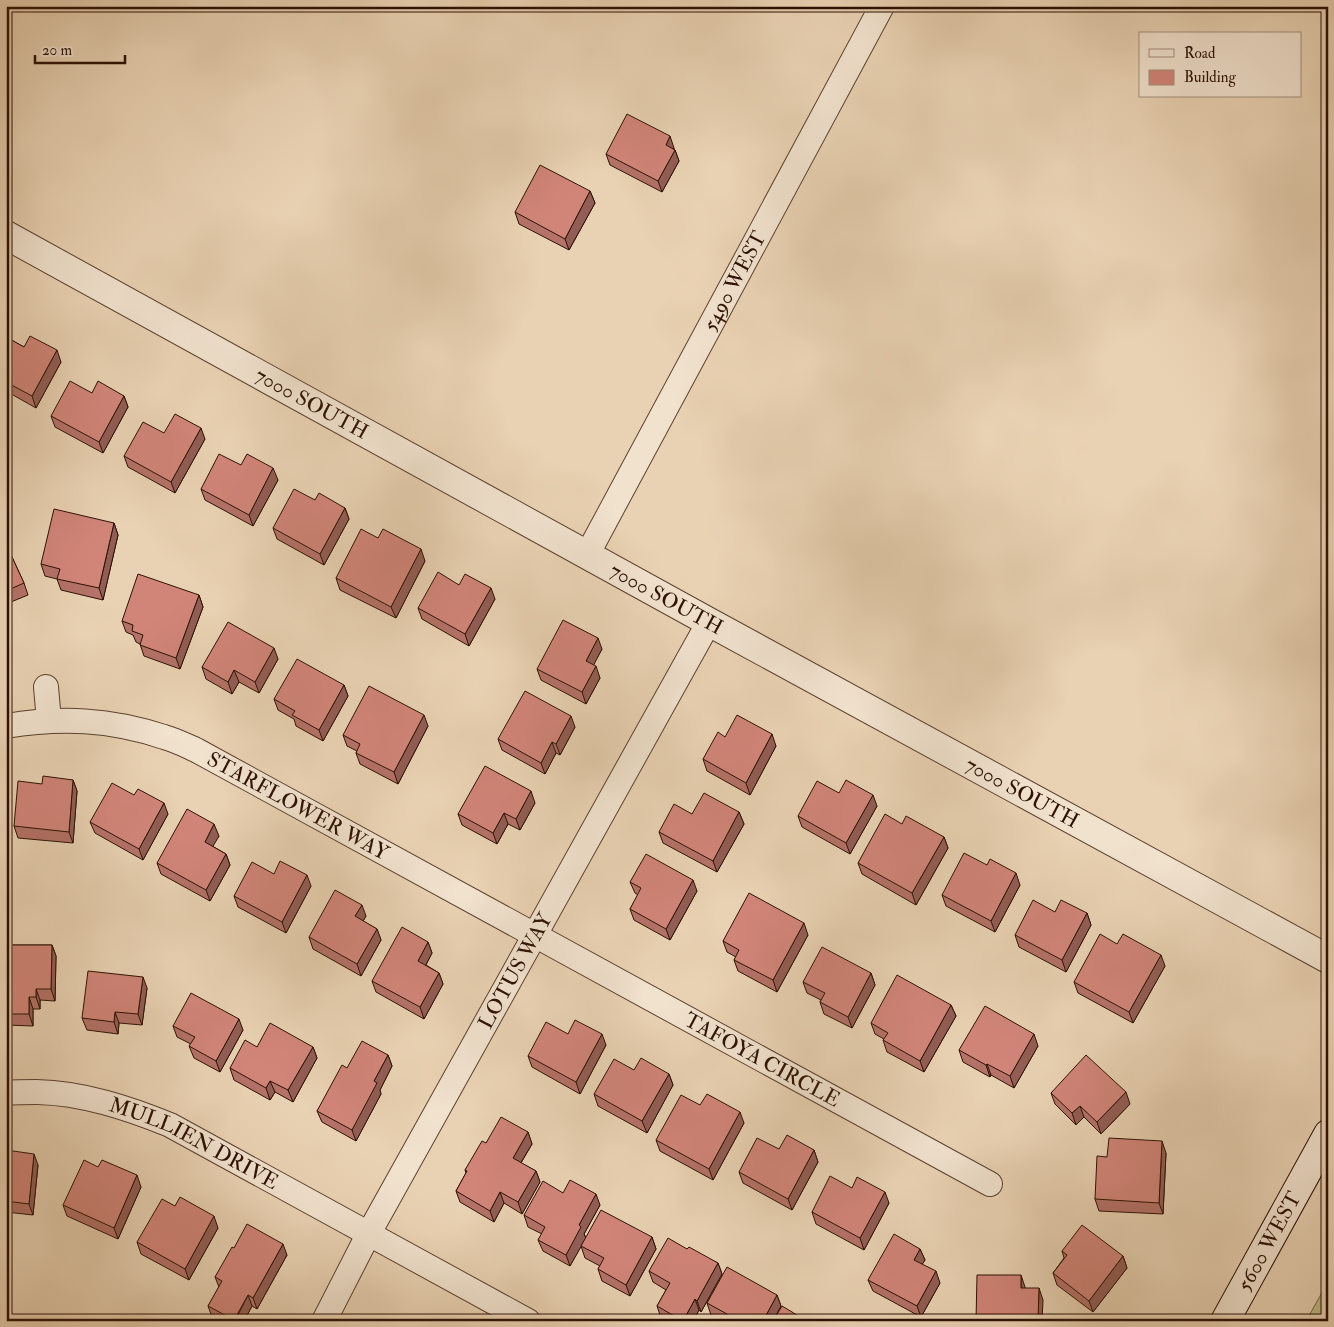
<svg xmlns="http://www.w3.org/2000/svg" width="1334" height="1327" viewBox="0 0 1334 1327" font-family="'IM FELL Double Pica',serif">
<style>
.green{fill:#bfba87;stroke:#766646}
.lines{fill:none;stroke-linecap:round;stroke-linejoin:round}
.minor-casing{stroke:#5c4130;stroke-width:26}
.tertiary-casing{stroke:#5c4130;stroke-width:30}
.secondary-casing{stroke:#2d1104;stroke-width:30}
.minor{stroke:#f1e2ce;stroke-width:24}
.tertiary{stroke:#f1e2ce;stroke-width:28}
.secondary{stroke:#f1e2ce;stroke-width:28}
.wall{fill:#b47268;stroke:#2d1104}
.shaded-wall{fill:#925d55;stroke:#2d1104}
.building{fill:#d18579;stroke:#2d1104}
.labels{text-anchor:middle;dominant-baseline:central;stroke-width:4.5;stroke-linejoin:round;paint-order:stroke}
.street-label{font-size:21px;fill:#2d1104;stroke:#f1e2ce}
</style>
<rect width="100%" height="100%" fill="#e9d2b3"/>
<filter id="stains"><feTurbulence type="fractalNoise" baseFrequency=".004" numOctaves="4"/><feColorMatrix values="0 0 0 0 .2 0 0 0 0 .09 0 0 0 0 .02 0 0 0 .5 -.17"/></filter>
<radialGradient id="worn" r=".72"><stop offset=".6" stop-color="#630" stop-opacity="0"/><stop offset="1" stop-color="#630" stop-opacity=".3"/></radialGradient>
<path class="green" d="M1328,1282V1321H1306Z"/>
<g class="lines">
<defs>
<g id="minor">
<path id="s1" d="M587,555L882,6"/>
<path d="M46,687L49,721"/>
<path id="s2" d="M6,726C61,717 110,719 164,737C175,740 185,745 196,750L990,1184"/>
<path id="s3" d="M6,1093C16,1092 27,1092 37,1092C83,1093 128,1108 170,1125L528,1321"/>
<path id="s4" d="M324,1321L369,1233L709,622"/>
</g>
<g id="tertiary">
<path id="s5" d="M6,235L709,622L1328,959"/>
</g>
<g id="secondary">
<path id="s6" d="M1225,1321L1328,1134"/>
</g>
</defs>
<use href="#minor" class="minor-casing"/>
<use href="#tertiary" class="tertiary-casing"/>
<use href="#secondary" class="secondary-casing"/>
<use href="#minor" class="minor"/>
<use href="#tertiary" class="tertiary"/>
<use href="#secondary" class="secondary"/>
</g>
<g class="wall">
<path d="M674,148V149L675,150L679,161L662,192L610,165L606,154Z"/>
<path d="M590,191L595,203L569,250L519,224L515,212Z"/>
<path d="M6,337L24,347L61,362L36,408L6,391Z"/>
<path d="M92,393L124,396L128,407L103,453L55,427L51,416Z"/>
<path d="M205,439L175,493L128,467L124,456Z"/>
<path d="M241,465L278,480L253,526L205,500L201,489Z"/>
<path d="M315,500L345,508L349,519L324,565L277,539L273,528Z"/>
<path d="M114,523L118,535L103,600L61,590L57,579L45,576L41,564Z"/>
<path d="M378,538L425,561L396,618L340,590L336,578Z"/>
<path d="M6,544L24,583L28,595L6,604Z"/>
<path d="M459,585L495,599L469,646L422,619L418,608Z"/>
<path d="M199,595L203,607L180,669L144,656L140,644L136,642L133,635L126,632L122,621Z"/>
<path d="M602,649L593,665L600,678L586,704L541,680L537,669Z"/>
<path d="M278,659L259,693L239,682L232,694L206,679L202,667Z"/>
<path d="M344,685L348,696L323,741L296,726L294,719L278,710L274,699Z"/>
<path d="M428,726L398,784L360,764L356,753L357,751L347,746L343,735Z"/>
<path d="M575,727L560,755L556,753L545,774L502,750L498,739Z"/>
<path d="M725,737L776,746L750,795L707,771L703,759Z"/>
<path d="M73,780L77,791L73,843L18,838L14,826L42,784Z"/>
<path d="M535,803L520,830L508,824L497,844L462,825L458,814Z"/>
<path d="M877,806L850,854L802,827L798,816Z"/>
<path d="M739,812L744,824L717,872L663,843L659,832L692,814Z"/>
<path d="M168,814L143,860L95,833L90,822Z"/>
<path d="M902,824L944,837L948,848L916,905L862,874L858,863Z"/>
<path d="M219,836L212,846L226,854L230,865L210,901L161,874L157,863Z"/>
<path d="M630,882L697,891L670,940L634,920L630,909L638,895L635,893Z"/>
<path d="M1020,885L995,932L946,906L942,895Z"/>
<path d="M311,886L286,933L238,907L234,896Z"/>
<path d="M1087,913L1091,925L1066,972L1019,947L1015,935Z"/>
<path d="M366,916L363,921L377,929L381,940L361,976L313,949L309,937Z"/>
<path d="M808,935L777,992L738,971L734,960L736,957L727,952L723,941Z"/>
<path d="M428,942L432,953L426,965L439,973L443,984L424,1019L376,992L372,981Z"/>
<path d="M1117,944L1165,966L1133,1023L1078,993L1074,982Z"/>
<path d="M6,945H52L56,956L55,1001L40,1000V1009H33V1026L6,1025Z"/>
<path d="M871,973L875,985L852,1028L824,1014L820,1002L821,1000L807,993L803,982Z"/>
<path d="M147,988L142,1025L119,1023L118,1034L87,1030L82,1018Z"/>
<path d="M951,1005L956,1016L924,1072L887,1052L883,1040L884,1039L875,1034L871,1023Z"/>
<path d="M173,1026L243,1030L220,1072L194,1058L189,1046L191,1044L177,1037Z"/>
<path d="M568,1034L606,1045L580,1094L532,1067L528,1056Z"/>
<path d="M1038,1046L1014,1088L991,1075L990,1077L963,1062L959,1050Z"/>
<path d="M257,1047H313L317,1058L293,1102L275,1092L270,1100L234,1080L230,1068Z"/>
<path d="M388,1055L392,1066L380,1090L381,1094L356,1141L322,1122L317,1111L347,1068Z"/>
<path d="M634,1070L669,1074L673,1085L647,1133L598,1106L594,1094Z"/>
<path d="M1051,1093L1130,1104L1101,1134L1084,1117L1076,1125L1055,1104Z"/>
<path d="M700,1105L744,1123L713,1180L660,1151L656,1140Z"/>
<path d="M528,1132L532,1144L521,1163L536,1171L540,1182L522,1214L504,1203L494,1222L460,1202L456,1191L466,1173L465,1170L486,1143Z"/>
<path d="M779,1149L814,1150L818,1162L792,1210L743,1183L739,1172Z"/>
<path d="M6,1150L38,1165L33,1215L6,1212Z"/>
<path d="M1166,1153L1163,1214L1099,1211L1095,1199L1107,1157Z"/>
<path d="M141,1187L118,1239L67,1216L63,1205Z"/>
<path d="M852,1188L889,1203L864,1250L816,1224L812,1212Z"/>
<path d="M563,1193L600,1205L584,1234L586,1238L652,1237L656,1249L630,1296L602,1281L598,1269L600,1266L585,1258L581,1246L582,1244L570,1266L543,1251L538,1240L542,1234L528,1227L524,1215Z"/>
<path d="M175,1206L218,1228L189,1280L141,1254L137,1242Z"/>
<path d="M234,1248L287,1255L257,1309L252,1306L244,1321H219L212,1317L208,1306L219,1287L215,1277Z"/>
<path d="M687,1249L718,1263L722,1274L701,1312L699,1310L693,1321H667L661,1318L657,1306L666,1290L653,1282L649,1271Z"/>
<path d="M920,1249L925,1260L922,1264L940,1283L921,1317L873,1291L868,1280Z"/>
<path d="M1062,1251L1123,1256L1127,1268L1093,1312L1057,1285L1053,1273L1064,1258Z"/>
<path d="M777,1295L781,1306L773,1321H723L711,1315L707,1303Z"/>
</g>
<g class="shaded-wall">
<path d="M670,136L674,148L670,157L666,145Z"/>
<path d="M675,150L679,161L662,192L658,181Z"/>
<path d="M590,191L595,203L569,250L565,239Z"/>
<path d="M57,350L61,362L36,408L32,396Z"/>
<path d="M124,396L128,407L103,453L99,442Z"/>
<path d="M201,428L205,439L175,493L171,482Z"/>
<path d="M273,468L278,480L253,526L249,515Z"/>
<path d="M345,508L349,519L324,565L320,554Z"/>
<path d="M114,523L118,535L103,600L99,588Z"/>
<path d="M421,549L425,561L396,618L391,607Z"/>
<path d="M491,588L495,599L469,646L465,634Z"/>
<path d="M199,595L203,607L180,669L176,658Z"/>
<path d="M598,638L602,649L590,672L586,661Z"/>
<path d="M274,648L278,659L259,693L255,682Z"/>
<path d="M596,666L600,678L586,704L582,692Z"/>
<path d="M234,670L239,682L232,694L228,682Z"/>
<path d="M344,685L348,696L323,741L319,730Z"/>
<path d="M424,715L428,726L398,784L394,772Z"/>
<path d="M571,716L575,727L560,755L556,744Z"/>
<path d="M772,734L776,746L750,795L746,783Z"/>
<path d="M552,742L556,753L545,774L541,763Z"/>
<path d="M73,780L77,791L73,843L69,832Z"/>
<path d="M531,791L535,803L520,830L516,819Z"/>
<path d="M873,795L877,806L850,854L846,843Z"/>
<path d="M164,803L168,814L143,860L139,849Z"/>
<path d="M739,812L744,824L717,872L713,861Z"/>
<path d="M504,813L508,824L497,844L493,833Z"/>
<path d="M214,824L219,836L209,853L205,842Z"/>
<path d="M944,837L948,848L916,905L912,893Z"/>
<path d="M226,854L230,865L210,901L206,890Z"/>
<path d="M1016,873L1020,885L995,932L991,921Z"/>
<path d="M307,875L311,886L286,933L282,922Z"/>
<path d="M693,880L697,891L670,940L666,929Z"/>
<path d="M362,905L366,916L359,928L355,916Z"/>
<path d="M1087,913L1091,925L1066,972L1062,960Z"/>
<path d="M804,923L808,935L777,992L773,980Z"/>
<path d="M377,929L381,940L361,976L357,964Z"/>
<path d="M428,942L432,953L422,972L418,961Z"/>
<path d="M52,945L56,956L55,1001L51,989Z"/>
<path d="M1161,955L1165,966L1133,1023L1129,1012Z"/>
<path d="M439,973L443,984L424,1019L420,1007Z"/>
<path d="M871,973L875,985L852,1028L848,1017Z"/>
<path d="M143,977L147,988L142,1025L138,1014Z"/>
<path d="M36,989L40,1000V1009L36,997Z"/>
<path d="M29,997L33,1009V1026L29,1014Z"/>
<path d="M951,1005L956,1016L924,1072L920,1061Z"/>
<path d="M115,1012L119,1023L118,1034L114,1022Z"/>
<path d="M239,1019L243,1030L220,1072L216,1061Z"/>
<path d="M602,1034L606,1045L580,1094L576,1082Z"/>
<path d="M1034,1034L1038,1046L1014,1088L1010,1076Z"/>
<path d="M313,1047L317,1058L293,1102L288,1090Z"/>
<path d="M388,1055L392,1066L380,1090L381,1094L356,1141L352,1130L374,1081Z"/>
<path d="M987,1064L991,1075L990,1077L986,1065Z"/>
<path d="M669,1074L673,1085L647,1133L642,1121Z"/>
<path d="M270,1081L275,1092L270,1100L266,1088Z"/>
<path d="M1126,1092L1130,1104L1101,1134L1097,1122Z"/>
<path d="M1080,1106L1084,1117L1076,1125L1072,1113Z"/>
<path d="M740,1112L744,1123L713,1180L709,1169Z"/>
<path d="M528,1132L532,1144L517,1169L513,1158Z"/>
<path d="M1162,1141L1166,1153L1163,1214L1159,1203Z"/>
<path d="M814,1150L818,1162L792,1210L788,1199Z"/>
<path d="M34,1154L38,1165L33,1215L29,1204Z"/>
<path d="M536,1171L540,1182L522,1214L518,1202Z"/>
<path d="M137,1175L141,1187L118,1239L114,1228Z"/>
<path d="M500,1192L504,1203L494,1222L490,1211Z"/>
<path d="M885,1192L889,1203L864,1250L860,1238Z"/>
<path d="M596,1194L600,1205L584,1234L586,1238L570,1266L566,1255L579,1225Z"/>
<path d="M214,1216L218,1228L189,1280L185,1269Z"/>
<path d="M652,1237L656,1249L630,1296L626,1285Z"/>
<path d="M283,1244L287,1255L257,1309L253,1298Z"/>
<path d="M920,1249L925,1260L918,1271L914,1260Z"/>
<path d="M1123,1256L1127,1268L1093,1312L1089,1301Z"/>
<path d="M718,1263L722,1274L701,1312L697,1301Z"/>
<path d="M936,1271L940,1283L921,1317L917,1306Z"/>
<path d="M1021,1275L1025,1287V1300L1021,1288Z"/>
<path d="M1039,1288L1043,1300L1042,1321H1038Z"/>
<path d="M248,1295L252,1306L244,1321H235Z"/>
<path d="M777,1295L781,1306L773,1321H763Z"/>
<path d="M695,1299L699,1310L693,1321H683Z"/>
</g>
<g class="building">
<path d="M627,114L670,136L666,145L675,150L658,181L606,154Z"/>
<path d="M540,165L590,191L565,239L515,212Z"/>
<path d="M30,336L57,350L32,396L6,382V337L24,347Z"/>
<path d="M70,381L92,393L98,381L124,396L99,442L51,416Z"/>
<path d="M175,414L201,428L171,482L124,456L143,422L164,433Z"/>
<path d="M219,454L241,465L247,454L273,468L249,515L201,489Z"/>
<path d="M294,489L315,500L319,493L345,508L320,554L273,528Z"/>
<path d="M54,509L114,523L99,588L57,579L60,569L41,564Z"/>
<path d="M361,529L378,538L383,529L421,549L391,607L336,578Z"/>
<path d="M6,544L24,583L6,591Z"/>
<path d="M438,572L459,585L465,574L491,588L465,634L418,608Z"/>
<path d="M138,574L199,595L176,658L140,645L143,635L132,631L133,625L122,621Z"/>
<path d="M563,620L598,638L586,661L596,666L582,692L537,669Z"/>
<path d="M228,622L274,648L255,682L234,670L228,682L202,667Z"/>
<path d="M297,659L344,685L319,730L292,715L295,711L274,699Z"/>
<path d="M369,686L424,715L394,772L356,753L360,744L343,735Z"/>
<path d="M525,691L571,716L556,744L552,742L541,763L498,739Z"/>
<path d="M737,715L772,734L746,783L703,759L718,732L725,737Z"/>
<path d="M485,766L531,791L516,819L504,813L493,833L458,814Z"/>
<path d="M43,776L73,780L69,832L14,826L18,781L42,784Z"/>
<path d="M846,780L873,795L846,843L798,816L817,781L839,793Z"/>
<path d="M112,783L134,795L138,789L164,803L139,849L90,822Z"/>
<path d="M704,793L739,812L713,861L659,832L674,804L692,814Z"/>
<path d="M187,809L214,824L205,842L226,854L206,890L157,863Z"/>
<path d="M885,814L902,824L906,816L944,837L912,893L858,863Z"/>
<path d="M964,853L987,865L990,859L1016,873L991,921L942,895Z"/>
<path d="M646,854L693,880L666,929L630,909L641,888L630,882Z"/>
<path d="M280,861L307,875L282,922L234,896L252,862L274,874Z"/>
<path d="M335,890L362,905L355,916L377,929L357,964L309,937Z"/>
<path d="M749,893L804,923L773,980L734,960L739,950L723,941Z"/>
<path d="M1033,900L1055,912L1061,900L1087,913L1062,960L1015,935Z"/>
<path d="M402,927L428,942L418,961L439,973L420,1007L372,981Z"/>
<path d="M1100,934L1117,944L1123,934L1161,955L1129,1012L1074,982Z"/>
<path d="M6,945H52L51,989H36V997H29V1014H6Z"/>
<path d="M822,947L871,973L848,1017L820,1002L825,993L803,982Z"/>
<path d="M88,971L143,977L138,1014L115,1012L114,1022L82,1018Z"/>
<path d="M897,975L951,1005L920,1061L883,1040L888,1033L871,1023Z"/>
<path d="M191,993L239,1019L216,1061L189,1046L195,1037L173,1026Z"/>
<path d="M985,1006L1034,1034L1010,1076L987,1064L986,1065L959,1050Z"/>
<path d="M575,1020L602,1034L576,1082L528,1056L546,1022L568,1034Z"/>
<path d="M270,1023L313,1047L288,1090L270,1081L266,1088L230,1068L245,1040L257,1047Z"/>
<path d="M362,1041L388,1055L374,1081L377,1083L352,1130L317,1111L342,1065L347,1068Z"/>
<path d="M1086,1055L1126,1092L1097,1122L1080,1106L1072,1113L1051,1093Z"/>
<path d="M641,1058L669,1074L642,1121L594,1094L614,1059L634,1070Z"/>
<path d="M707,1094L740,1112L709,1169L656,1140L681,1095L700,1105Z"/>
<path d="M501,1117L528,1132L513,1158L536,1171L518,1202L500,1192L490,1211L456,1191L467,1171L465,1170L482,1141L486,1143Z"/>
<path d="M787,1135L814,1150L788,1199L739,1172L757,1138L779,1149Z"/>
<path d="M1109,1138L1162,1141L1159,1203L1095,1199L1097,1156L1107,1157Z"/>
<path d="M6,1150L34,1154L29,1204L6,1201Z"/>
<path d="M84,1160L98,1167L102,1160L137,1175L114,1228L63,1205Z"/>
<path d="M830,1176L852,1188L857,1177L885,1192L860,1238L812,1212Z"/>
<path d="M570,1180L596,1194L579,1225L581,1227L566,1255L538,1240L545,1227L524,1215L543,1181L563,1193Z"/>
<path d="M180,1197L214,1216L185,1269L137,1242L162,1199L175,1206Z"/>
<path d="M601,1210L652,1237L626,1285L598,1269L604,1258L581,1246Z"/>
<path d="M247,1224L283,1244L253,1298L248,1295L234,1320L208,1306L222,1281L215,1277L232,1247L234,1248Z"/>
<path d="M1082,1225L1123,1256L1089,1301L1053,1273L1067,1255L1062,1251Z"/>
<path d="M894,1234L920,1249L914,1260L936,1271L917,1306L868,1280Z"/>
<path d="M668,1238L687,1249L689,1247L718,1263L697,1301L695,1299L683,1321L657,1306L670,1283L649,1271Z"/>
<path d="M727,1267L777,1295L763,1321H724L727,1314L707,1303Z"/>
<path d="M977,1275H1021V1288H1039L1038,1321H976Z"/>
<path d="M782,1306L807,1321H773Z"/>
</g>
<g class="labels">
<g class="street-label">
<text stroke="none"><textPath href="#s1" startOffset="311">5490 WEST</textPath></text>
<text stroke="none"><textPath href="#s5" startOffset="349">7000 SOUTH</textPath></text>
<text stroke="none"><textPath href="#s5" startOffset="754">7000 SOUTH</textPath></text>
<text stroke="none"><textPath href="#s5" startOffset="1159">7000 SOUTH</textPath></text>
<text stroke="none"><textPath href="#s2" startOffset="311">STARFLOWER WAY</textPath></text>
<text stroke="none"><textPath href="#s4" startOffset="399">LOTUS WAY</textPath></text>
<text stroke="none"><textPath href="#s2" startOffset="840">TAFOYA CIRCLE</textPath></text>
<text stroke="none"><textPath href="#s3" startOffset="198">MULLIEN DRIVE</textPath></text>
<text stroke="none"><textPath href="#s6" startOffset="91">5600 WEST</textPath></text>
</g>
</g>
<rect width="1334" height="1327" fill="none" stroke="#e9d2b3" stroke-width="25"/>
<rect x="8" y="8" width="1319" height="1312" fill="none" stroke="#2d1104" stroke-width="2.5"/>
<rect x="12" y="12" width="1309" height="1302" fill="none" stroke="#2d1104"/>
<rect x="1139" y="32" width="162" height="65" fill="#f1e2ce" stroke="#a38e7d"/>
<rect x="1149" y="49" width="25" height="8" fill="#f1e2ce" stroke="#a38e7d"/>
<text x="1184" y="58" font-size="15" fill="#2d1104">Road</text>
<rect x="1149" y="70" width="25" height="15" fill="#d18579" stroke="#a38e7d"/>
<text x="1184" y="82" font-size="15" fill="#2d1104">Building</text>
<path d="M35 55v8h90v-8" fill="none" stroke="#2d1104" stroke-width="2.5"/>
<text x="42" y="55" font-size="15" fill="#2d1104" stroke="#f1e2ce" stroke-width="4" paint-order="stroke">20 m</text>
<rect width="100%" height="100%" filter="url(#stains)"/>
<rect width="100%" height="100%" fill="url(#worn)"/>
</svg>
